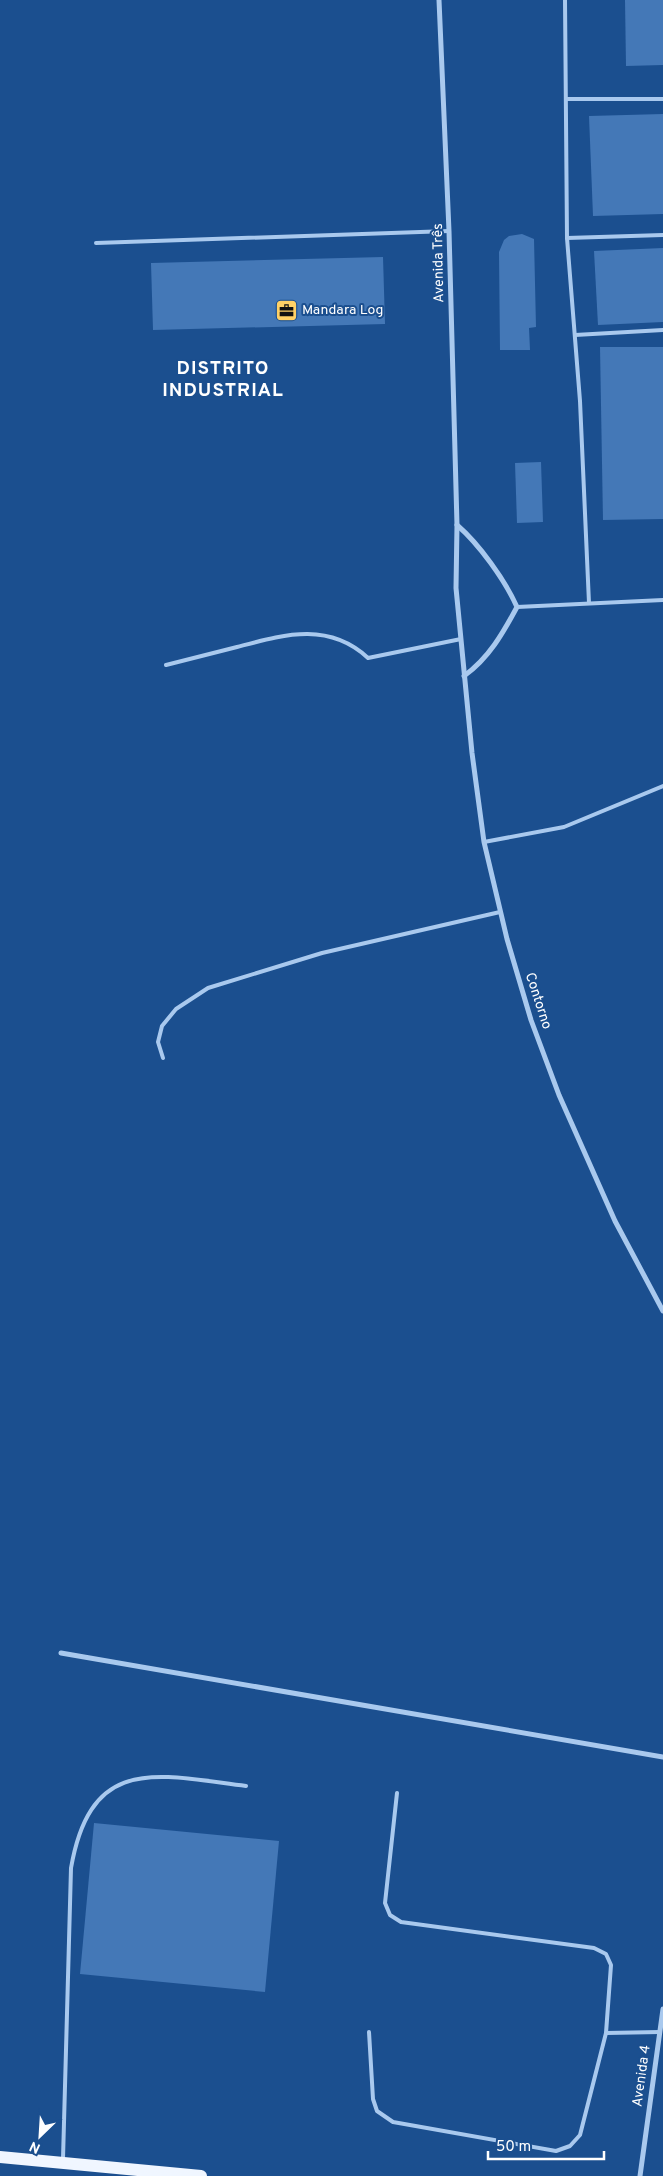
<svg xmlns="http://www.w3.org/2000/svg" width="663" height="2176" viewBox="0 0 663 2176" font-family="Overpass,sans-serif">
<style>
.building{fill:#4478b7}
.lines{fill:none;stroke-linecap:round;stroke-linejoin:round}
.lane{stroke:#a9c9ee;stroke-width:4}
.street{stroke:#a9c9ee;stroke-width:5}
.primary{stroke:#f0f6ff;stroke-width:12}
.labels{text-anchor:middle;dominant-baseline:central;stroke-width:4;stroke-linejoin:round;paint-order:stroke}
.street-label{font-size:14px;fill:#fff;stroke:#1b4f8f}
.poi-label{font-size:14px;fill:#fff;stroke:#1b4f8f;text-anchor:start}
.district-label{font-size:19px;font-weight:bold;letter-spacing:1px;fill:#fff;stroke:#1b4f8f}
</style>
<rect width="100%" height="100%" fill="#1b4f8f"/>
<g class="building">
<path d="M625,0H663V65L626,66Z"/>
<path d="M663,114V214L593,216L589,116Z"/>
<path d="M522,234L534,239L536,327L529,328L530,350H500L499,252L504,240L509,236Z"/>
<path d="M663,248V322L598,325L594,251Z"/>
<path d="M383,257L385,324L153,330L151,263Z"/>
<path d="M600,347H663V519L603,520Z"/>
<path d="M541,462L543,522L517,523L515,463Z"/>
<path d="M94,1823L279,1841L265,1992L80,1974Z"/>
</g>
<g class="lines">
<g class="lane">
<path d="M565,0L567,238L580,401L589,603"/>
<path d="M566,99H663"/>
<path d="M567,238L663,235"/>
<path d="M96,243L449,231"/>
<path d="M575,335L663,330"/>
<path d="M517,607L663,600"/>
<path d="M166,665C190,659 213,653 237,647C283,635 328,621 368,658L461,639"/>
<path d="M484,842L564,827L663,786"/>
<path d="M163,1058L158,1042L162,1026L176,1009L208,988L322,953L500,912"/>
<path d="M397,1793L385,1903L390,1915L401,1922L594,1948L606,1954L611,1965L606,2033"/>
<path d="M369,2032L373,2099L377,2111L393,2122L556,2151L570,2146L580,2135L606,2033L660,2032"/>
<path d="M63,2159L71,1868C91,1754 157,1775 246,1786"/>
</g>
<g class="street">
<path d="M439,0L449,231L457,525L456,588L472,753L484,842L507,939L531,1020L559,1095L615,1221L663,1311"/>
<path d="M457,525C479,544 505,580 517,607C503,633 489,658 464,676"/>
<path d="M61,1653L663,1757"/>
<path d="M640,2176L663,2009"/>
</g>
<path class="primary" d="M0,2157L201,2176"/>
</g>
<defs>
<symbol id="office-square" viewBox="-11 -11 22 22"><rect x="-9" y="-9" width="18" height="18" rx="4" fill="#ffd166" stroke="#1b4f8f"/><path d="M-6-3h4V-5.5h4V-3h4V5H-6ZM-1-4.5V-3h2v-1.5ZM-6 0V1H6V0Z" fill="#111"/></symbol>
</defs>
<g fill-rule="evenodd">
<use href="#office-square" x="274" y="298" width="25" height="25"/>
</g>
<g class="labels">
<g class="street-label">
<text transform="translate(439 263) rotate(-91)">Avenida Três</text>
<text transform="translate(538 1001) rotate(72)">Contorno</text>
<text transform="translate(642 2076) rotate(-82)">Avenida 4</text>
</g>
<g class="poi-label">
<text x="302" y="310">Mandara Log</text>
</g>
<g class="district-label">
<text x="223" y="369">DISTRITO<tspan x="223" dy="22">INDUSTRIAL</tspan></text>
</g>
</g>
<g transform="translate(40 2136) rotate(205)" stroke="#1b4f8f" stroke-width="4" paint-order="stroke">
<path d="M0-4L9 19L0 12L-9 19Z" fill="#ffffff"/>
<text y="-8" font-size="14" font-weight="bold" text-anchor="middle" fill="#ffffff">N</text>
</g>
<path d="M488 2151v8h116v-8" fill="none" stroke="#ffffff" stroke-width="2.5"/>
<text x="496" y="2151" font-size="15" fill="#ffffff" stroke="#1b4f8f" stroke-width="4" paint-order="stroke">50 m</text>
</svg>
